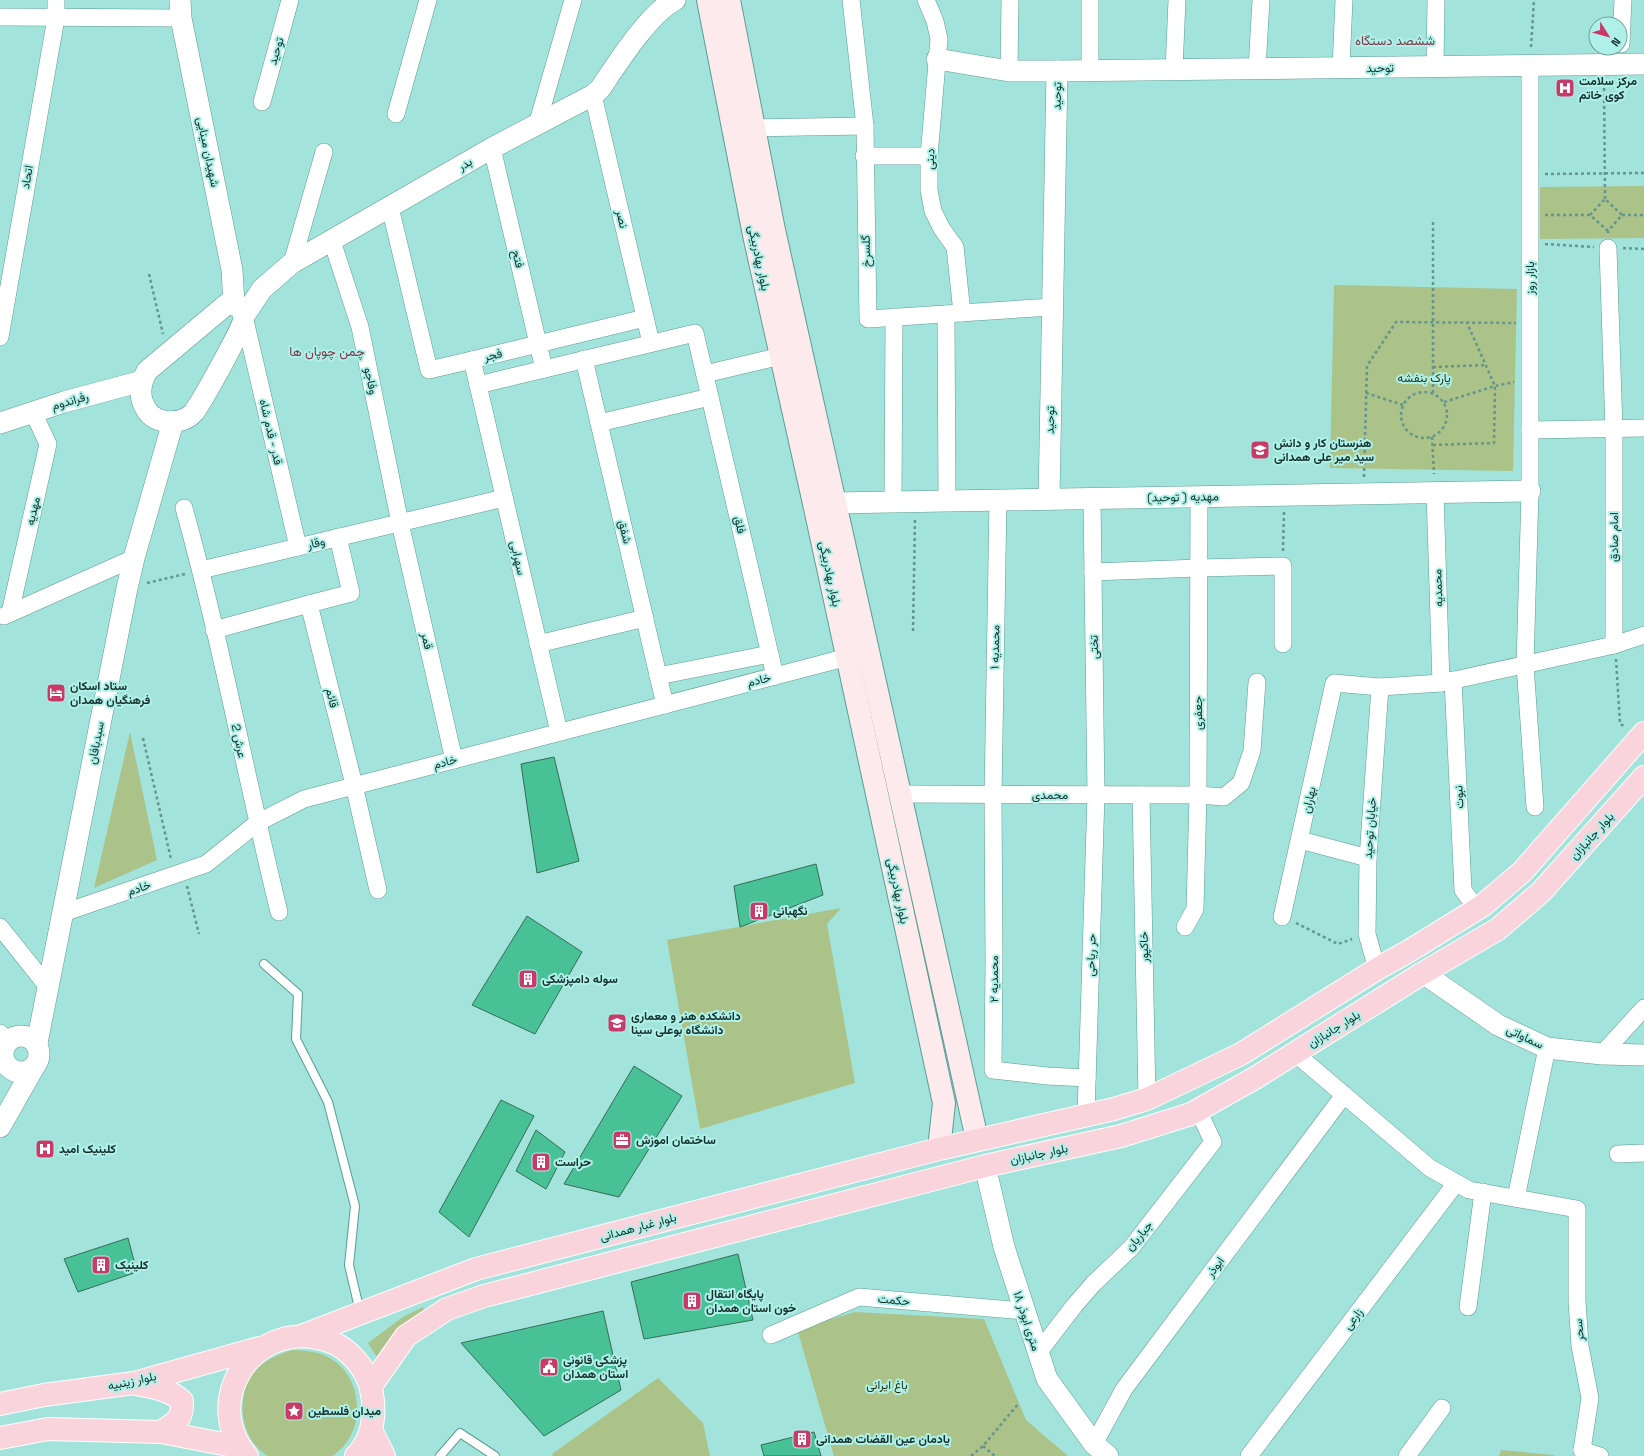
<svg xmlns="http://www.w3.org/2000/svg" width="1644" height="1456" viewBox="0 0 1644 1456" font-family="'Space Grotesk',Vazirmatn,sans-serif">
<style>
.green{fill:#abc289}
.building{fill:#49c196;stroke:#366c56}
.lines{fill:none;stroke-linecap:round;stroke-linejoin:round}
.service-casing{stroke:#5b9c94;stroke-width:10}
.minor-casing{stroke:#5b9c94;stroke-width:18}
.tertiary-casing{stroke:#5b9c94;stroke-width:22}
.secondary-casing{stroke:#5b9c94;stroke-width:24}
.primary-casing{stroke:#fff;stroke-width:24}
.path{stroke:#64958e;stroke-width:2.5;stroke-dasharray:3 3;stroke-linecap:butt}
.service{stroke:#fff;stroke-width:8}
.minor{stroke:#fff;stroke-width:17}
.tertiary{stroke:#fff;stroke-width:21}
.secondary{stroke:#fdeaed;stroke-width:22}
.primary{stroke:#fad4dc;stroke-width:22}
.labels{text-anchor:middle;dominant-baseline:central;stroke-width:4;stroke-linejoin:round;paint-order:stroke}
.street-label{font-size:12px;fill:#142f2c;stroke:#aff1e8}
.poi-label{font-size:12px;font-weight:bold;fill:#142f2c;stroke:#aff1e8;text-anchor:start}
.park-label{font-size:12px;fill:#29360f;stroke:#aff1e8}
.neighbourhood-label{font-size:13px;fill:#7e3749;stroke:#aff1e8}
</style>
<rect width="100%" height="100%" fill="#a2e4db"/>
<g class="green">
<path d="M1644,186V238L1540,239V187Z"/>
<path d="M1334,285L1517,289L1513,471L1330,468Z"/>
<path d="M130,732L157,860L94,888Z"/>
<path d="M841,908L827,924L855,1083L700,1129L667,940Z"/>
<path d="M423,1307L424,1311C405,1324 389,1336 377,1357L368,1343L403,1317Z"/>
<path d="M855,1312L984,1319L1026,1420L1068,1456H834L797,1329Z"/>
<path d="M292,1350C305,1351 317,1351 328,1357C365,1376 367,1435 332,1456H268C238,1439 234,1390 259,1367C269,1358 280,1354 292,1350Z"/>
<path d="M658,1378L703,1423L710,1456H553L552,1454Z"/>
<path d="M1501,1450L1554,1455V1456H1499Z"/>
</g>
<g class="building">
<path d="M554,757L579,861L537,873L521,764Z"/>
<path d="M816,864L823,895L740,927L734,886Z"/>
<path d="M527,916L582,952L535,1034L472,1005Z"/>
<path d="M634,1066L682,1096L619,1197L564,1184Z"/>
<path d="M501,1100L534,1116L469,1237L439,1212Z"/>
<path d="M536,1130L565,1152L546,1189L516,1171Z"/>
<path d="M128,1238L137,1272L78,1292L64,1259Z"/>
<path d="M738,1254L753,1320L644,1339L631,1282Z"/>
<path d="M603,1311L621,1390L544,1436L461,1343Z"/>
<path d="M814,1432L821,1456H764L761,1445Z"/>
</g>
<g class="lines">
<defs>
<g id="service">
<path d="M264,964L298,994L296,1039L328,1102L355,1206L349,1265L360,1312"/>
<path d="M440,1456L460,1433L495,1456"/>
</g>
<g id="minor">
<path d="M851,0L865,126L868,319L1052,307"/>
<path d="M926,0L935,21L939,39L929,156V190L933,211L942,229L955,247L962,313"/>
<path d="M1090,0V70"/>
<path d="M0,17L181,18"/>
<path d="M1621,44L1623,0"/>
<path d="M1530,65V491L1525,665L1535,807"/>
<path d="M1435,67L1436,0"/>
<path d="M1341,68L1344,0"/>
<path d="M1257,69L1261,0"/>
<path d="M1174,70L1177,0"/>
<path d="M1009,71L1010,0"/>
<path d="M593,95L651,343"/>
<path d="M262,102L290,0"/>
<path d="M396,114L428,0"/>
<path d="M537,125L573,0"/>
<path d="M754,128L865,126"/>
<path d="M492,148L544,369"/>
<path d="M864,156H929"/>
<path d="M390,207L429,370L472,360"/>
<path d="M332,241L360,327L400,523L454,760"/>
<path d="M1608,248L1614,429V645"/>
<path d="M292,263L324,152"/>
<path d="M946,314L947,501"/>
<path d="M244,316L298,547"/>
<path d="M645,318L472,360L478,385L695,333L775,676"/>
<path d="M0,337L56,18V0"/>
<path d="M584,359L665,705"/>
<path d="M705,374L781,356"/>
<path d="M478,385L559,732"/>
<path d="M599,423L710,397"/>
<path d="M1530,430L1644,428"/>
<path d="M1435,493L1441,683"/>
<path d="M998,500L993,795L994,961L993,1070L1047,1076L1087,1078"/>
<path d="M893,502L894,317"/>
<path d="M184,508C221,641 246,778 279,912"/>
<path d="M338,537L351,593L309,604L354,785L378,890"/>
<path d="M201,570L504,498"/>
<path d="M1093,572L1199,568L1283,566V644"/>
<path d="M10,613L48,444L33,412"/>
<path d="M4,616L134,558"/>
<path d="M214,630L309,604"/>
<path d="M538,644L645,618"/>
<path d="M658,676L770,654"/>
<path d="M1453,680L1463,890L1477,909"/>
<path d="M901,794L1198,795L1224,797L1241,783L1252,751L1257,682"/>
<path d="M1141,795L1147,1099"/>
<path d="M1300,840L1368,858"/>
<path d="M63,913L206,864L257,823L304,799L848,657"/>
<path d="M1282,917L1334,683L1380,687L1441,683L1614,645L1644,635"/>
<path d="M0,927L48,987"/>
<path d="M1185,927L1195,909L1198,795L1199,497"/>
<path d="M1377,969L1367,934L1368,858L1380,687"/>
<path d="M0,1033L8,1041"/>
<path d="M1296,1054L1430,1168L1469,1190L1577,1209V1301L1580,1346L1590,1398L1582,1450"/>
<path d="M1602,1054L1644,1008"/>
<path d="M1086,1115L1096,795L1092,499"/>
<path d="M1618,1154L1644,1153"/>
<path d="M1516,1198L1547,1048"/>
<path d="M1468,1307L1483,1192"/>
<path d="M771,1335L859,1297L1024,1311"/>
<path d="M1038,1353L1074,1306L1094,1283L1131,1248L1213,1142L1198,1110"/>
<path d="M1094,1444L1124,1389L1344,1095"/>
<path d="M1582,1450L1600,1456"/>
<path d="M1249,1456L1456,1183"/>
<path d="M1407,1456L1442,1408"/>
</g>
<g id="tertiary">
<path d="M180,0L181,18L232,270L234,304"/>
<path d="M937,59L1009,71H1057L1644,64"/>
<path d="M227,304C235,304 244,307 244,317C244,327 202,401 194,412C182,426 155,425 146,409C138,396 140,384 147,371Z"/>
<path d="M244,316L262,289L292,263L492,148L593,95L600,89C617,64 649,13 675,0"/>
<path d="M0,423L64,402L142,381"/>
<path d="M1049,499L1057,71"/>
<path d="M835,503L1530,491"/>
<path d="M1423,973L1498,1025L1547,1048L1602,1054L1644,1055"/>
<circle cx="21" cy="1054" r="18"/>
<path d="M37,1043L127,588L134,558L173,422"/>
<path d="M0,1127L34,1067"/>
<path d="M985,1166L1004,1247L1047,1379L1094,1444L1108,1456"/>
</g>
<g id="secondary">
<path d="M708,0L754,235L815,508L944,1103L939,1149"/>
<path d="M729,0L774,230L977,1139"/>
</g>
<g id="primary">
<path d="M304,1335L476,1269L939,1149L1114,1109L1147,1099L1241,1054L1377,969L1409,951L1482,906L1522,872L1644,733"/>
<path d="M137,1384C154,1388 169,1389 182,1401C183,1420 176,1422 161,1432"/>
<path d="M371,1386L406,1336L447,1309L484,1296L985,1166L1121,1136L1191,1114L1255,1078L1423,973L1498,929L1541,892L1644,777"/>
<path d="M0,1404L44,1395L134,1383L259,1348"/>
<path d="M371,1430L384,1456"/>
<path d="M0,1438L48,1429L161,1432L239,1447"/>
<path d="M247,1456C202,1403 249,1325 317,1338C329,1340 342,1346 351,1355C362,1366 370,1379 372,1394C376,1416 372,1440 356,1456"/>
</g>
</defs>
<use href="#service" class="service-casing"/>
<use href="#minor" class="minor-casing"/>
<use href="#tertiary" class="tertiary-casing"/>
<use href="#secondary" class="secondary-casing"/>
<use href="#primary" class="primary-casing"/>
<g class="path">
<path d="M1531,47L1534,0"/>
<path d="M1604,82L1605,199"/>
<path d="M1545,174L1644,173"/>
<path d="M1545,215H1590"/>
<path d="M1622,215H1644"/>
<path d="M1608,231L1590,215L1605,199L1622,215L1608,231V233"/>
<path d="M1545,244L1594,247"/>
<path d="M1623,248L1644,249"/>
<path d="M149,274L163,334"/>
<path d="M1433,367L1486,365"/>
<circle cx="1424" cy="415" r="23"/>
<path d="M1366,393L1403,405"/>
<path d="M1433,393V221"/>
<path d="M1444,402L1495,386L1514,382"/>
<path d="M1432,437L1434,474"/>
<path d="M1433,445L1494,443L1495,386L1467,323"/>
<path d="M1364,477L1367,366L1396,322L1516,323"/>
<path d="M1283,551L1284,512"/>
<path d="M147,583L185,574"/>
<path d="M913,631L915,518"/>
<path d="M1616,659L1620,724L1626,727"/>
<path d="M143,738L171,859"/>
<path d="M187,886L199,934"/>
<path d="M1296,923L1338,944L1352,939"/>
<path d="M983,1446L995,1456"/>
<path d="M971,1456L983,1446L1019,1403"/>
</g>
<use href="#service" class="service"/>
<use href="#minor" class="minor"/>
<use href="#tertiary" class="tertiary"/>
<use href="#secondary" class="secondary"/>
<use href="#primary" class="primary"/>
</g>
<defs>
<symbol id="hospital-square" viewBox="-11 -11 22 22"><rect x="-9" y="-9" width="18" height="18" rx="4" fill="#c83a67" stroke="#aff1e8"/><path d="M-5-5h3v3.5h4V-5h3V5h-3V1.5h-4V5h-3Z" fill="#fff"/></symbol>
<symbol id="school-square" viewBox="-11 -11 22 22"><rect x="-9" y="-9" width="18" height="18" rx="4" fill="#c83a67" stroke="#aff1e8"/><path d="M0-5L7-2L0 1L-7-2ZM-4 1L0 2.5L4 1V4Q0 6-4 4Z" fill="#fff"/></symbol>
<symbol id="hotel-square" viewBox="-11 -11 22 22"><rect x="-9" y="-9" width="18" height="18" rx="4" fill="#c83a67" stroke="#aff1e8"/><path d="M-6-4.5h1.5V1H6V5H4.5V3h-9V5H-6ZM-4 0a1.8 1.8 0 1 1 3.6 0ZM.5 0V-2.5h3Q6-2.5 6 0Z" fill="#fff"/></symbol>
<symbol id="building-square" viewBox="-11 -11 22 22"><rect x="-9" y="-9" width="18" height="18" rx="4" fill="#c83a67" stroke="#aff1e8"/><path d="M-4-6H4V6H1V3H-1V6H-4ZM-2.5-4.3h1.7v1.8h-1.7ZM.8-4.3h1.7v1.8H.8ZM-2.5-1h1.7V.8h-1.7ZM.8-1h1.7V.8H.8Z" fill="#fff"/></symbol>
<symbol id="university-square" viewBox="-11 -11 22 22"><rect x="-9" y="-9" width="18" height="18" rx="4" fill="#c83a67" stroke="#aff1e8"/><path d="M0-5L7-2L0 1L-7-2ZM-4 1L0 2.5L4 1V4Q0 6-4 4Z" fill="#fff"/></symbol>
<symbol id="office-square" viewBox="-11 -11 22 22"><rect x="-9" y="-9" width="18" height="18" rx="4" fill="#c83a67" stroke="#aff1e8"/><path d="M-6-3h4V-5.5h4V-3h4V5H-6ZM-1-4.5V-3h2v-1.5ZM-6 0V1H6V0Z" fill="#fff"/></symbol>
<symbol id="civic-square" viewBox="-11 -11 22 22"><rect x="-9" y="-9" width="18" height="18" rx="4" fill="#c83a67" stroke="#aff1e8"/><path d="M-.6-6.5H3V-4.5H.6V-3L4-1V1h2V6H-6V1h2V-1L-.6-3ZM-1.2 2.5V6h2.4V2.5Z" fill="#fff"/></symbol>
<symbol id="sight-square" viewBox="-11 -11 22 22"><rect x="-9" y="-9" width="18" height="18" rx="4" fill="#c83a67" stroke="#aff1e8"/><path d="M0-6L1.8-2.2L6-1.7L2.9 1.2L3.7 5.4L0 3.3L-3.7 5.4L-2.9 1.2L-6-1.7L-1.8-2.2Z" fill="#fff"/></symbol>
</defs>
<g fill-rule="evenodd">
<use href="#hospital-square" x="1554" y="77" width="22" height="22"/>
<use href="#school-square" x="1249" y="439" width="22" height="22"/>
<use href="#hotel-square" x="45" y="682" width="22" height="22"/>
<use href="#building-square" x="748" y="900" width="22" height="22"/>
<use href="#building-square" x="517" y="968" width="22" height="22"/>
<use href="#university-square" x="606" y="1012" width="22" height="22"/>
<use href="#office-square" x="611" y="1129" width="22" height="22"/>
<use href="#hospital-square" x="34" y="1138" width="22" height="22"/>
<use href="#building-square" x="530" y="1151" width="22" height="22"/>
<use href="#building-square" x="90" y="1254" width="22" height="22"/>
<use href="#building-square" x="681" y="1290" width="22" height="22"/>
<use href="#civic-square" x="538" y="1356" width="22" height="22"/>
<use href="#sight-square" x="283" y="1400" width="22" height="22"/>
<use href="#building-square" x="791" y="1428" width="22" height="22"/>
</g>
<g class="labels">
<g class="street-label">
<text transform="translate(276 51) rotate(-74)">توحید</text>
<text transform="translate(1380 68) rotate(-1)">توحید</text>
<text transform="translate(1057 96) rotate(-89)">توحید</text>
<text transform="translate(208 152) rotate(78)">شهیدان مینایی</text>
<text transform="translate(930 159) rotate(-88)">دینی</text>
<text transform="translate(465 164) rotate(-30)">بدر</text>
<text transform="translate(27 177) rotate(-80)">اتحاد</text>
<text transform="translate(622 219) rotate(77)">نصر</text>
<text transform="translate(866 251) rotate(-91)">گلسرخ</text>
<text transform="translate(759 258) rotate(78)">بلوار بهادربیگی</text>
<text transform="translate(518 259) rotate(77)">فتح</text>
<text transform="translate(1530 278) rotate(-90)">بازار روز</text>
<text transform="translate(493 355) rotate(-13)">فجر</text>
<text transform="translate(371 381) rotate(78)">وفاجو</text>
<text transform="translate(70 401) rotate(-16)">رفراندوم</text>
<text transform="translate(1050 420) rotate(-89)">توحید</text>
<text transform="translate(271 432) rotate(77)">قدر - قدم شاه</text>
<text transform="translate(1183 497) rotate(-1)">مهدیه ( توحید)</text>
<text transform="translate(33 511) rotate(-77)">مهدیه</text>
<text transform="translate(740 525) rotate(77)">فلق</text>
<text transform="translate(625 532) rotate(77)">شفق</text>
<text transform="translate(1614 537) rotate(-90)">امام صادق</text>
<text transform="translate(316 543) rotate(-14)">وقار</text>
<text transform="translate(518 558) rotate(77)">سهرابی</text>
<text transform="translate(830 574) rotate(78)">بلوار بهادربیگی</text>
<text transform="translate(1438 588) rotate(-92)">محمدیه</text>
<text transform="translate(427 641) rotate(77)">قمر</text>
<text transform="translate(995 647) rotate(-89)">محمدیه ۱</text>
<text transform="translate(1094 647) rotate(-91)">تختی</text>
<text transform="translate(759 680) rotate(-14)">خادم</text>
<text transform="translate(332 698) rotate(76)">قائم</text>
<text transform="translate(1198 713) rotate(-90)">جعفری</text>
<text transform="translate(239 741) rotate(78)">عرش 2</text>
<text transform="translate(96 743) rotate(-79)">سبدبافان</text>
<text transform="translate(445 762) rotate(-15)">خادم</text>
<text x="1050" y="795">محمدی</text>
<text transform="translate(1459 797) rotate(-93)">نبوت</text>
<text transform="translate(1309 800) rotate(-78)">بهاران</text>
<text transform="translate(1370 828) rotate(-86)">خیابان توحید</text>
<text transform="translate(1592 836) rotate(-48)">بلوار جانبازان</text>
<text transform="translate(139 888) rotate(-19)">خادم</text>
<text transform="translate(898 891) rotate(78)">بلوار بهادربیگی</text>
<text transform="translate(1144 947) rotate(-91)">خاکپور</text>
<text transform="translate(1091 955) rotate(-88)">حر ریاحی</text>
<text transform="translate(994 979) rotate(-90)">محمدیه ۲</text>
<text transform="translate(1334 1029) rotate(-32)">بلوار جانبازان</text>
<text transform="translate(1525 1037) rotate(25)">سماواتی</text>
<text transform="translate(1039 1154) rotate(-12)">بلوار جانبازان</text>
<text transform="translate(638 1227) rotate(-15)">بلوار غبار همدانی</text>
<text transform="translate(1139 1236) rotate(-50)">جباریان</text>
<text transform="translate(1215 1267) rotate(-53)">ابوذر</text>
<text transform="translate(894 1300) rotate(5)">حکمت</text>
<text transform="translate(1353 1319) rotate(-53)">زارعی</text>
<text transform="translate(1027 1321) rotate(72)">۱۸ متری ابوذر</text>
<text transform="translate(1579 1330) rotate(-94)">سحر</text>
<text transform="translate(132 1381) rotate(-12)">بلوار زینبیه</text>
</g>
<g class="poi-label">
<text x="1579" y="81">مرکز سلامت<tspan x="1579" dy="14">کوی خاتم</tspan></text>
<text x="1274" y="443">هنرستان کار و دانش<tspan x="1274" dy="14">سید میر علی همدانی</tspan></text>
<text x="70" y="686">ستاد اسکان<tspan x="70" dy="14">فرهنگیان همدان</tspan></text>
<text x="773" y="911">نگهبانی</text>
<text x="542" y="979">سوله دامپزشکی</text>
<text x="631" y="1016">دانشکده هنر و معماری<tspan x="631" dy="14">دانشگاه بوعلی سینا</tspan></text>
<text x="636" y="1140">ساختمان اموزش</text>
<text x="59" y="1149">کلینیک امید</text>
<text x="555" y="1162">حراست</text>
<text x="115" y="1265">کلینیک</text>
<text x="706" y="1294">پایگاه انتقال<tspan x="706" dy="14">خون استان همدان</tspan></text>
<text x="563" y="1360">پزشکی قانونی<tspan x="563" dy="14">استان همدان</tspan></text>
<text x="308" y="1411">میدان فلسطین</text>
<text x="816" y="1439">یادمان عین القضات همدانی</text>
</g>
<g class="park-label">
<text x="1424" y="378">پارک بنفشه</text>
<text x="887" y="1385">باغ ایرانی</text>
</g>
<g class="neighbourhood-label">
<text x="1395" y="40">ششصد دستگاه</text>
<text x="327" y="351">چمن چوپان ها</text>
</g>
</g>
<g transform="translate(1608 36) rotate(127)"><circle r="19" fill="#aff1e8" stroke="#71a39d"/>
<path d="M0-3L7 15L0 10L-7 15Z" fill="#c83a67"/>
<text y="-6" font-size="11" font-weight="bold" text-anchor="middle" fill="#142f2c">N</text>
</g>
</svg>
